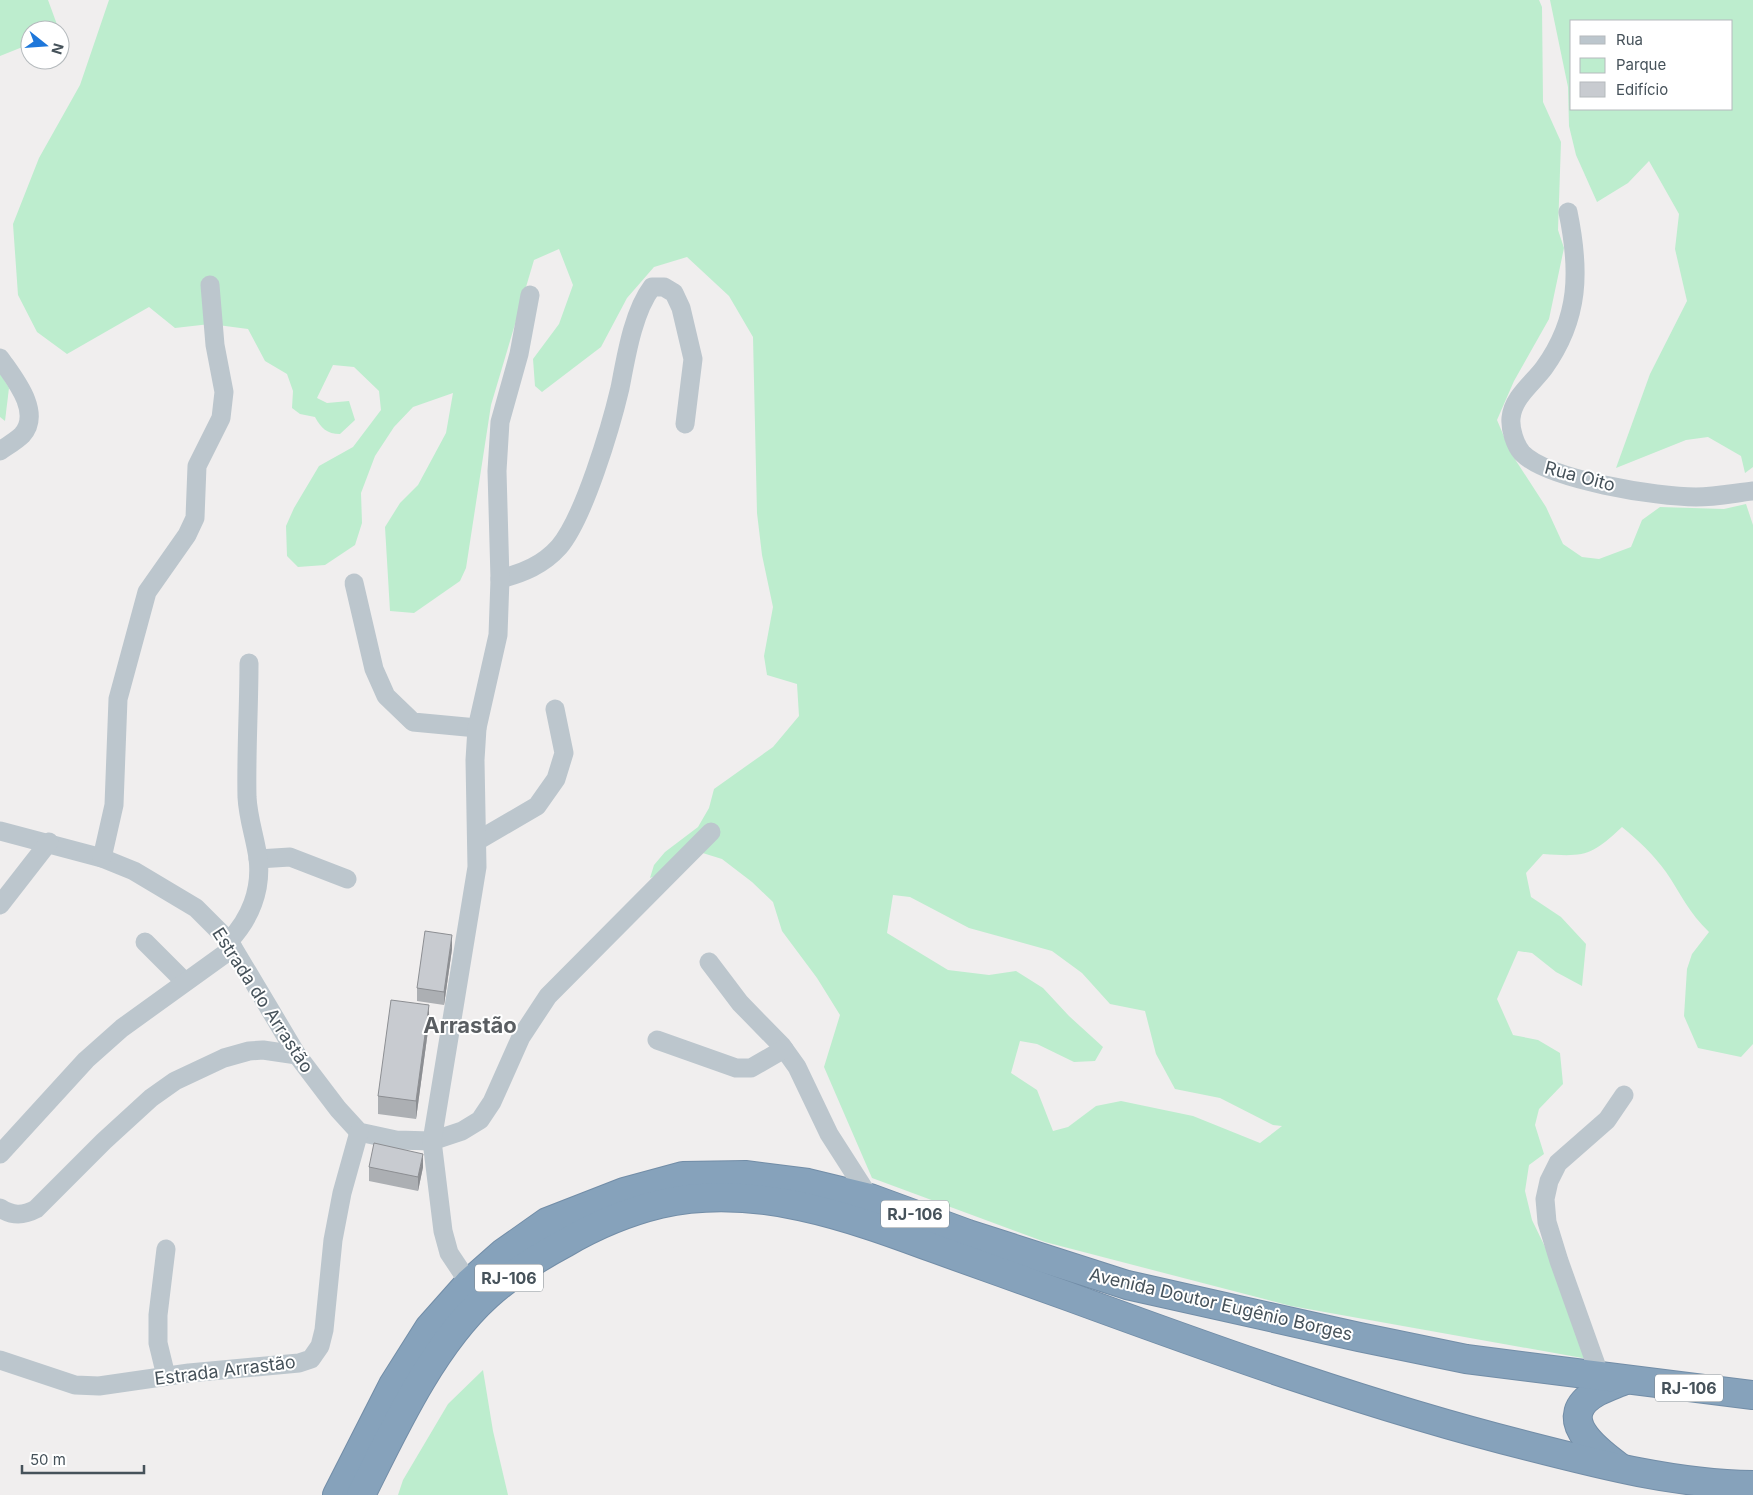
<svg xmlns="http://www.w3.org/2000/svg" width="1753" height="1495" viewBox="0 0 1753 1495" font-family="Inter,sans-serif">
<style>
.green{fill:#bdedce;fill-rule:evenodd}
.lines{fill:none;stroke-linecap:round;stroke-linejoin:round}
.highway-casing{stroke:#728da7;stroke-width:30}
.minor{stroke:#bcc6cd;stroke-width:19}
.highway{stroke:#86a2bb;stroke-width:28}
.wall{fill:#acafb3}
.shaded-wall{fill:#8c8e92}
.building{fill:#c8cbd0;stroke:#8c8e92}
.labels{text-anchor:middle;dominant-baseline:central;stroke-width:4;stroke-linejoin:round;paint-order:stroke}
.shield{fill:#fff;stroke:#7e868c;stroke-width:1}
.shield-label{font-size:16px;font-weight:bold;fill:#46525a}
.street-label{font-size:18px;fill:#46525a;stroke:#fff}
.district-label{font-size:22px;font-weight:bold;fill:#5a5e62;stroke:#fff}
</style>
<rect width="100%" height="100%" fill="#f0eeee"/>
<g class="green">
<path d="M0,0H48L59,30H30V44L0,56Z"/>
<path d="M109,0H1539L1542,7L1543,102L1561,142L1558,230L1564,248L1549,319L1514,381L1497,420L1511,453L1546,507L1563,544L1582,557L1599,559L1631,547L1642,520L1660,507L1724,509L1746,504L1753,525V1044L1741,1057L1698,1048L1684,1016L1687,969L1692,954L1709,932C1689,913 1681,894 1666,872C1654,855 1638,840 1622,827C1591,856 1585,857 1543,854L1526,873L1531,897L1561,917L1586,944L1582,986L1556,972L1532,953L1518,951L1497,999L1513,1035L1538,1040L1560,1053L1563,1084L1539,1109L1535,1125L1544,1154L1529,1165L1525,1191L1532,1220L1548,1253L1588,1359L1291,1306L1045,1242L872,1178L824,1067L840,1015L817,978L782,931L773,902L752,882L722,859L693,850L667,872L650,878L654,865L665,852L698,827L709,808L714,789L773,747L799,716L797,684L767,675L764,656L773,607L762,555L757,513L753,337L729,296L687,257L654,267L627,298L601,347L542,392L535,386L533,359L559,324L573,285L559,249L534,260L491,405L466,568L460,581L414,613L390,611L385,527L400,503L418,485L446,433L453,393L413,407L394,427L375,456L361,493L362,523L355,545L325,565L298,567L287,556L286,526L294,508L319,466L353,447L381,410L379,391L354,367L333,365L317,398L327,403L349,401L355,420L340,434C327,434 321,428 315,417L300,414L292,408L293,391L287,374L265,361L248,329L210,324L175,328L149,307L67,354L37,332L18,295L13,224L39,158L80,85ZM893,895L910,897L969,928L1052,951L1082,973L1110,1004L1145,1011L1156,1054L1175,1089L1220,1098L1273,1125L1282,1126L1260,1143L1193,1116L1121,1101L1096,1106L1068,1127L1053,1131L1037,1090L1011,1073L1020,1041L1037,1044L1074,1062L1095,1061L1103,1047L1069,1016L1043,988L1016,971L989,975L948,970L887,933Z"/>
<path d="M1550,0H1753V467L1745,473L1741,456L1708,437L1686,440L1616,468L1650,374L1687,301L1675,249L1679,214L1649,161L1628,183L1597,202L1576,155L1569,126L1568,87ZM1572,21H1732V109H1572Z"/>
<path d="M0,373L9,388L5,421L0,417Z"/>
<path d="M483,1370L493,1431L508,1495H398L403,1480L448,1404Z"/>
</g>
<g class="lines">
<defs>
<g id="highway">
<path d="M1618,1466C1595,1449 1553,1417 1597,1392C1606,1387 1616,1384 1625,1380"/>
<path d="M337,1495L393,1385L429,1328L469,1283L503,1253L547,1222L624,1192L683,1176L745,1175L808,1183L870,1198L968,1234L1127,1285L1359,1337L1466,1359L1753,1395"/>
<path d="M361,1495C394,1429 432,1346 487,1296C511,1274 537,1258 565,1243C594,1226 627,1212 660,1204C753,1182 850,1217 936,1249C981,1265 1025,1281 1070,1297C1220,1352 1373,1407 1528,1446C1602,1465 1676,1484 1753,1485"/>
</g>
</defs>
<use href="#highway" class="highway-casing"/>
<g class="minor">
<path d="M1568,212C1580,270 1580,318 1544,368C1533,383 1513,397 1511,418C1510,429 1515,445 1522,453C1548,480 1658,497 1696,497C1715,497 1735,493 1753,491"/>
<path d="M0,358C13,377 43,412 22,435C16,441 7,446 0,451"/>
<path d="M500,579C523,573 543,565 559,547C584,518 611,426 620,388C626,357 633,312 652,287H664L674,293L681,308L693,359L685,424"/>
<path d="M354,583L374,669L386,696L413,722L477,728"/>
<path d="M0,831L102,858L134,871L196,908L229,941L297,1055L338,1109L359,1132L396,1140L432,1141L462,1131L480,1120L492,1102L521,1037L548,996L711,832"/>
<path d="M477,841L537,806L556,779L564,753L555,709"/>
<path d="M102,858L114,805L118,699L147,592L187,535L195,518L197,466L221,418L224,392L215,345L210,285"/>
<path d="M258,859L290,857L347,879"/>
<path d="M0,905L49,842"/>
<path d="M229,941C250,919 262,890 258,858C255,837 248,818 247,797C246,753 249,707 249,663"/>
<path d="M145,942L185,982"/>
<path d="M709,962L740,1003L782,1046L797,1067L829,1134L870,1198"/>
<path d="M657,1040L736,1068H751L784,1049"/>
<path d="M0,1154L86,1060L122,1028L233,948"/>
<path d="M0,1208C12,1216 23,1216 36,1209L104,1141L151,1098L175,1081L224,1058L249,1051L263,1050L297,1055"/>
<path d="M166,1249L158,1315V1343L166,1376"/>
<path d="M469,1283L449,1253L443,1231L432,1141L477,867L475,760L477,728L498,635L500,579L497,471L500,422L519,354L530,295"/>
<path d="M0,1360L75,1385L99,1386L189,1373L299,1363L311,1359L320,1346L324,1330L333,1240L342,1193L359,1132"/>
<path d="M1600,1376L1559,1261L1547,1222L1545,1199L1549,1181L1558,1163L1607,1120L1624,1095"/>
</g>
<use href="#highway" class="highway"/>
</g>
<g class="wall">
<path d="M452,949L444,1005L417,1001V988Z"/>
<path d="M429,1023L416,1119L378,1114V1096Z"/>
<path d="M369,1167H423L418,1191L369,1181Z"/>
</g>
<g class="shaded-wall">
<path d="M452,935V949L444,1005V992Z"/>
<path d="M429,1005V1023L416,1119V1101Z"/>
<path d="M423,1154V1167L418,1191V1177Z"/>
</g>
<g class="building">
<path d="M425,931L452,935L444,992L417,988Z"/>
<path d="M391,1000L429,1005L416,1101L378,1096Z"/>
<path d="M374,1143L423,1154L418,1177L369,1167Z"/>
</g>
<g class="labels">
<g class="shield">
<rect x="881" y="1200.5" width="68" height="27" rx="4"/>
<rect x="475" y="1264.5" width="68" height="27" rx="4"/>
<rect x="1655" y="1374.5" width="68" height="27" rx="4"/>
</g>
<g class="shield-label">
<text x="915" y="1214">RJ-106</text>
<text x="509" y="1278">RJ-106</text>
<text x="1689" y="1388">RJ-106</text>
</g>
<g class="street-label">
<text transform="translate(1580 476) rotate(15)">Rua Oito</text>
<text transform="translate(263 1000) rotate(57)">Estrada do Arrastão</text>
<text transform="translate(1221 1304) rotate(13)">Avenida Doutor Eugênio Borges</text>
<text transform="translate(225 1370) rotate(-7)">Estrada Arrastão</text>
</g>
<g class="district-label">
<text x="470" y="1025">Arrastão</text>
</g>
</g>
<rect x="1570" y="20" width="162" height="90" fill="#ffffff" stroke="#b5babd"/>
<rect x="1580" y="36" width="25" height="8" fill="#bcc6cd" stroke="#b5babd"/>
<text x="1616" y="45" font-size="15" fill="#46525a">Rua</text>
<rect x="1580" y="58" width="25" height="15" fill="#bdedce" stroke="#b5babd"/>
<text x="1616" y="70" font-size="15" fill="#46525a">Parque</text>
<rect x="1580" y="82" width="25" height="15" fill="#c8cbd0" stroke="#b5babd"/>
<text x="1616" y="95" font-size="15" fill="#46525a">Edifício</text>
<g transform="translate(45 45) rotate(107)"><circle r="24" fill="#ffffff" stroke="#b5babd"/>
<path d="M0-4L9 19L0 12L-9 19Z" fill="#1e77da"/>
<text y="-8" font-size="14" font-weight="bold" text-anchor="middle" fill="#46525a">N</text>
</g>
<path d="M22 1465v8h122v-8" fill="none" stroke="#46525a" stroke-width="2.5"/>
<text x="30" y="1465" font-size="15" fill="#46525a" stroke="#ffffff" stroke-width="4" paint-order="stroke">50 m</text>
</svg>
